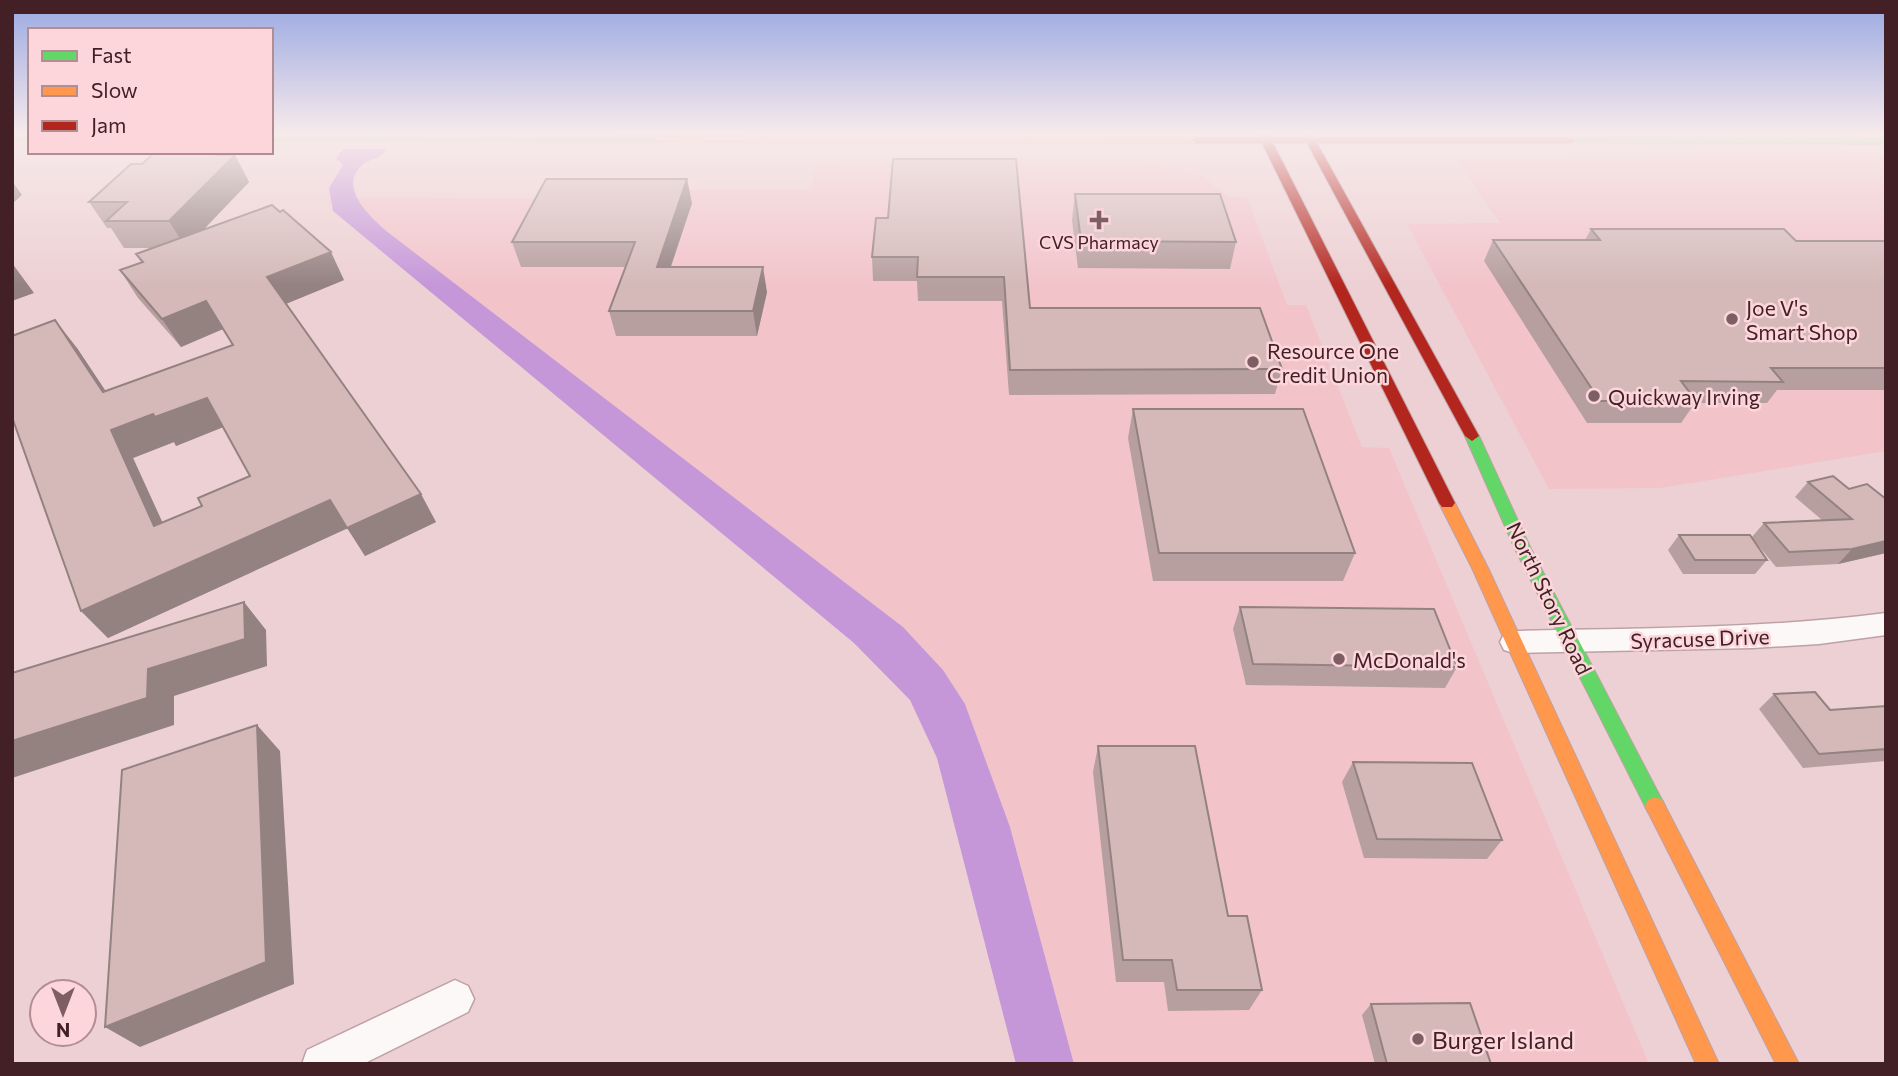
<svg xmlns="http://www.w3.org/2000/svg" width="1898" height="1076" viewBox="0 0 1898 1076" font-family="Commissioner,sans-serif">
<style>
.built{fill:#f2c4ca}
.water{fill:#c597d9}
.lines{fill:none;stroke-linecap:round;stroke-linejoin:round}
.street-casing{stroke:#bea1a5;stroke-width:3}
.fast-casing{stroke:#bea1a5;stroke-width:2}
.slow-casing{stroke:#bea1a5;stroke-width:2}
.jam-casing{stroke:#bea1a5;stroke-width:2}
.street{fill:#fcf8f8;fill-rule:evenodd}
.fast{fill:#63d668;fill-rule:evenodd}
.slow{fill:#ff974d;fill-rule:evenodd}
.jam{fill:#b3261e;fill-rule:evenodd}
.wall{fill:#b69f9e;fill-rule:evenodd}
.shaded-wall{fill:#948281}
.building{fill:#d4b9b8;stroke:#948281;stroke-width:2;fill-rule:evenodd}
.poi-dot{fill:#7e5e63;stroke:#fcd6da;stroke-width:2.5}
.labels{text-anchor:middle;dominant-baseline:central;stroke-width:5;stroke-linejoin:round;paint-order:stroke}
.far-poi-label{font-size:18px;fill:#422026;stroke:#fcd6da}
.poi-label{font-size:21px;fill:#422026;stroke:#fcd6da;text-anchor:start}
.street-label{font-size:21px;fill:#422026;stroke:#fcd6da}
.near-poi-label{font-size:24px;fill:#422026;stroke:#fcd6da;text-anchor:start}
</style>
<rect width="100%" height="100%" fill="#edd0d3"/>
<g class="built">
<path d="M1886,154V451L1661,488L1549,489L1407,224L1500,223L1456,159Z"/>
<path d="M1137,162L1162,165L1201,176L1222,191L1227,197H1247L1287,305H1306L1362,447L1389,448L1649,1064H1074L1010,827L965,704L943,670L903,627L385,230L363,209L357,198L683,199L687,190H811L816,163Z"/>
</g>
<path class="water" d="M343,149H387C378,161 369,158 361,166C339,189 369,215 385,230L903,627L943,670L965,704L1010,827L1074,1064H1016L937,758L910,700L854,643L333,211L329,188L343,165L336,158Z"/>
<g class="lines">
<defs>
<g id="street">
<path d="M1886,613V635L1819,644L1752,648L1514,653L1504,650L1500,642L1504,634L1514,631C1638,628 1762,629 1886,613Z"/>
<path d="M455,980L468,986L474,999L468,1012L363,1064H302L307,1050Z"/>
</g>
<g id="fast">
<rect x="12" y="135" width="18" height="6"/>
<path d="M271,135L660,136L665,139L660,142L271,141Z"/>
<path d="M1571,137L1886,138V144L1567,142L1566,140Z"/>
<path d="M1472,431L1479,436L1531,549L1662,800L1665,806L1662,812L1655,815L1648,812L1515,549L1465,436Z"/>
</g>
<g id="slow">
<path d="M660,136L1197,137L1202,140L1197,143L656,141L655,139Z"/>
<path d="M1447,498L1455,503L1488,568L1719,1064H1696L1472,568L1439,503Z"/>
<path d="M1655,797L1662,800L1799,1064H1776L1645,806L1648,800Z"/>
</g>
<path id="jam" d="M1258,134H1268L1270,137H1304L1302,134H1312L1314,137H1571L1576,140L1571,143H1317L1479,436L1472,441L1465,436L1307,143H1273L1455,503L1452,507H1442L1439,503L1262,143H1197L1192,140L1197,137H1259Z"/>
</defs>
<use href="#street" class="street-casing"/>
<use href="#fast" class="fast-casing"/>
<use href="#slow" class="slow-casing"/>
<use href="#jam" class="jam-casing"/>
<use href="#street" class="street"/>
<use href="#fast" class="fast"/>
<use href="#slow" class="slow"/>
<use href="#jam" class="jam"/>
</g>
<g class="wall">
<path d="M155,152H226L228,155H235L249,182L203,230L344,280L286,304L436,522L365,556L348,528L108,638L81,611L77,348L105,391L233,345L223,329L181,347L138,298L120,270L141,262L136,254L152,248H124L111,228H107L89,202L142,164ZM223,427L250,476L202,506L162,523L133,458L174,442L176,446Z"/>
<path d="M1016,159L1030,308L1282,369L1275,394L1009,395L1002,301H918L917,281H873L872,257L888,218Z"/>
<path d="M1075,194L1236,242L1230,269L1078,268L1072,220Z"/>
<path d="M692,203L671,267L767,292L757,336H616L609,311L626,267H521L512,242Z"/>
<path d="M1591,229L1796,241H1886V390H1777L1767,403H1695L1681,423H1587L1484,261L1493,240H1585Z"/>
<path d="M1133,409L1355,553L1343,581H1153L1128,438Z"/>
<path d="M1833,476L1886,553L1838,564L1776,567L1752,538L1767,560L1755,574H1683L1668,550L1679,535L1751,538L1764,523L1822,520L1795,497L1808,482Z"/>
<path d="M1240,607L1457,667L1445,688L1246,685L1233,629Z"/>
<path d="M1774,694L1830,710L1886,706V761L1803,768L1759,709Z"/>
<path d="M1098,746L1228,916L1262,990L1249,1010L1168,1011L1164,982H1116L1093,772Z"/>
<path d="M1353,762L1502,840L1487,859L1364,858L1342,782Z"/>
<path d="M1371,1004L1491,1064H1375L1362,1015Z"/>
</g>
<g class="shaded-wall">
<path d="M220,152H226L230,160L235,155L249,182L186,248L169,221Z"/>
<path d="M687,179L692,203L662,292L657,267Z"/>
<path d="M12,181L22,195L12,204Z"/>
<path d="M331,252L344,280L283,305L267,277Z"/>
<path d="M12,263L34,293L12,301Z"/>
<path d="M763,267L767,292L757,336L753,311Z"/>
<path d="M206,301L223,329L181,347L162,319Z"/>
<path d="M55,320L77,348L125,420L103,392Z"/>
<path d="M207,398L226,426L176,446L174,442L133,458L177,554L154,526L111,430L153,414Z"/>
<path d="M421,494L436,522L365,556L347,528Z"/>
<path d="M330,500L348,528L108,638L81,611Z"/>
<path d="M1886,541V553L1838,564L1852,549Z"/>
<path d="M244,602L266,630L267,666L174,696V725L12,778V741L148,669Z"/>
<path d="M257,725L280,751L294,984L140,1047L105,1027Z"/>
</g>
<g class="building">
<path d="M155,152H220L217,155H235L169,221H106L127,202H89L131,164H142Z"/>
<path d="M893,159H1016L1030,308H1260L1282,369L1010,370L1004,277H917L918,257H872L876,218H888Z"/>
<path d="M546,179H687L657,267H763L753,311H609L635,242H512Z"/>
<path d="M1075,194H1220L1236,242L1081,241Z"/>
<path d="M272,205L280,212L283,210L331,252L267,277L421,494L347,528L330,500L81,611L12,417V336L55,320L103,392L233,345L206,301L162,319L120,270L143,262L136,254ZM207,398L250,476L198,498L202,506L154,526L111,430L153,414L155,417Z"/>
<path d="M1591,229H1784L1796,241H1886V368H1771L1783,382L1681,381L1696,401H1600L1493,240H1600Z"/>
<path d="M1133,409H1303L1355,553H1159Z"/>
<path d="M1833,476L1849,489L1867,484L1886,499V541L1852,549L1789,552L1764,523L1852,519L1808,482Z"/>
<path d="M1679,535H1750L1767,560H1695Z"/>
<path d="M244,602L245,639L148,669L147,698L12,741V673Z"/>
<path d="M1240,607L1434,609L1457,667L1253,664Z"/>
<path d="M1815,692L1830,710L1886,706V749L1819,754L1774,694Z"/>
<path d="M257,725L266,962L105,1027L122,770Z"/>
<path d="M1098,746H1195L1228,916H1247L1262,990H1177L1172,960H1123Z"/>
<path d="M1353,762L1472,763L1502,840L1377,839Z"/>
<path d="M1470,1003L1491,1064H1387L1371,1004Z"/>
</g>
<linearGradient id="sky" x2="0" y2="1"><stop stop-color="#9aa8e2"/><stop offset="0.47" stop-color="#f7eaeb"/><stop offset="1" stop-color="#f7eaeb" stop-opacity="0"/></linearGradient>
<rect width="1898" height="285" fill="url(#sky)"/>
<g class="poi-dot">
<path d="M1095.5 209.5h7v7h7v7h-7v7h-7v-7h-7v-7h7z"/>
<circle cx="1732" cy="319" r="7"/>
<circle cx="1253" cy="362" r="7"/>
<circle cx="1594" cy="396" r="7"/>
<circle cx="1339" cy="659" r="7"/>
<circle cx="1418" cy="1039" r="7"/>
</g>
<g class="labels">
<g class="far-poi-label">
<text x="1099" y="242">CVS Pharmacy</text>
</g>
<g class="poi-label">
<text x="1746" y="307">Joe V's<tspan x="1746" dy="24">Smart Shop</tspan></text>
<text x="1267" y="350">Resource One<tspan x="1267" dy="24">Credit Union</tspan></text>
<text x="1608" y="396">Quickway Irving</text>
<text x="1353" y="659">McDonald's</text>
</g>
<g class="street-label">
<text transform="translate(1550 598) rotate(64)">North Story Road</text>
<text transform="translate(1700 638) rotate(-2)">Syracuse Drive</text>
</g>
<g class="near-poi-label">
<text x="1432" y="1039">Burger Island</text>
</g>
</g>
<rect width="1898" height="1076" fill="none" stroke="#422026" stroke-width="28"/>
<rect x="28" y="28" width="245" height="126" fill="#fcd6da" stroke="#b28d92" stroke-width="2"/>
<rect x="42" y="51" width="35" height="10" fill="#63d668" stroke="#b28d92" stroke-width="2"/>
<text x="91" y="63" font-size="21" fill="#422026">Fast</text>
<rect x="42" y="86" width="35" height="10" fill="#ff974d" stroke="#b28d92" stroke-width="2"/>
<text x="91" y="98" font-size="21" fill="#422026">Slow</text>
<rect x="42" y="121" width="35" height="10" fill="#b3261e" stroke="#b28d92" stroke-width="2"/>
<text x="91" y="133" font-size="21" fill="#422026">Jam</text>
<g transform="translate(63 1013) rotate(180)"><circle r="33" fill="#fcd6da" stroke="#b28d92" stroke-width="2"/>
<path d="M0-5L12 26L0 18L-12 26Z" fill="#7e5e63"/>
<text y="-10" font-size="19" font-weight="bold" text-anchor="middle" fill="#422026">N</text>
</g>
</svg>
